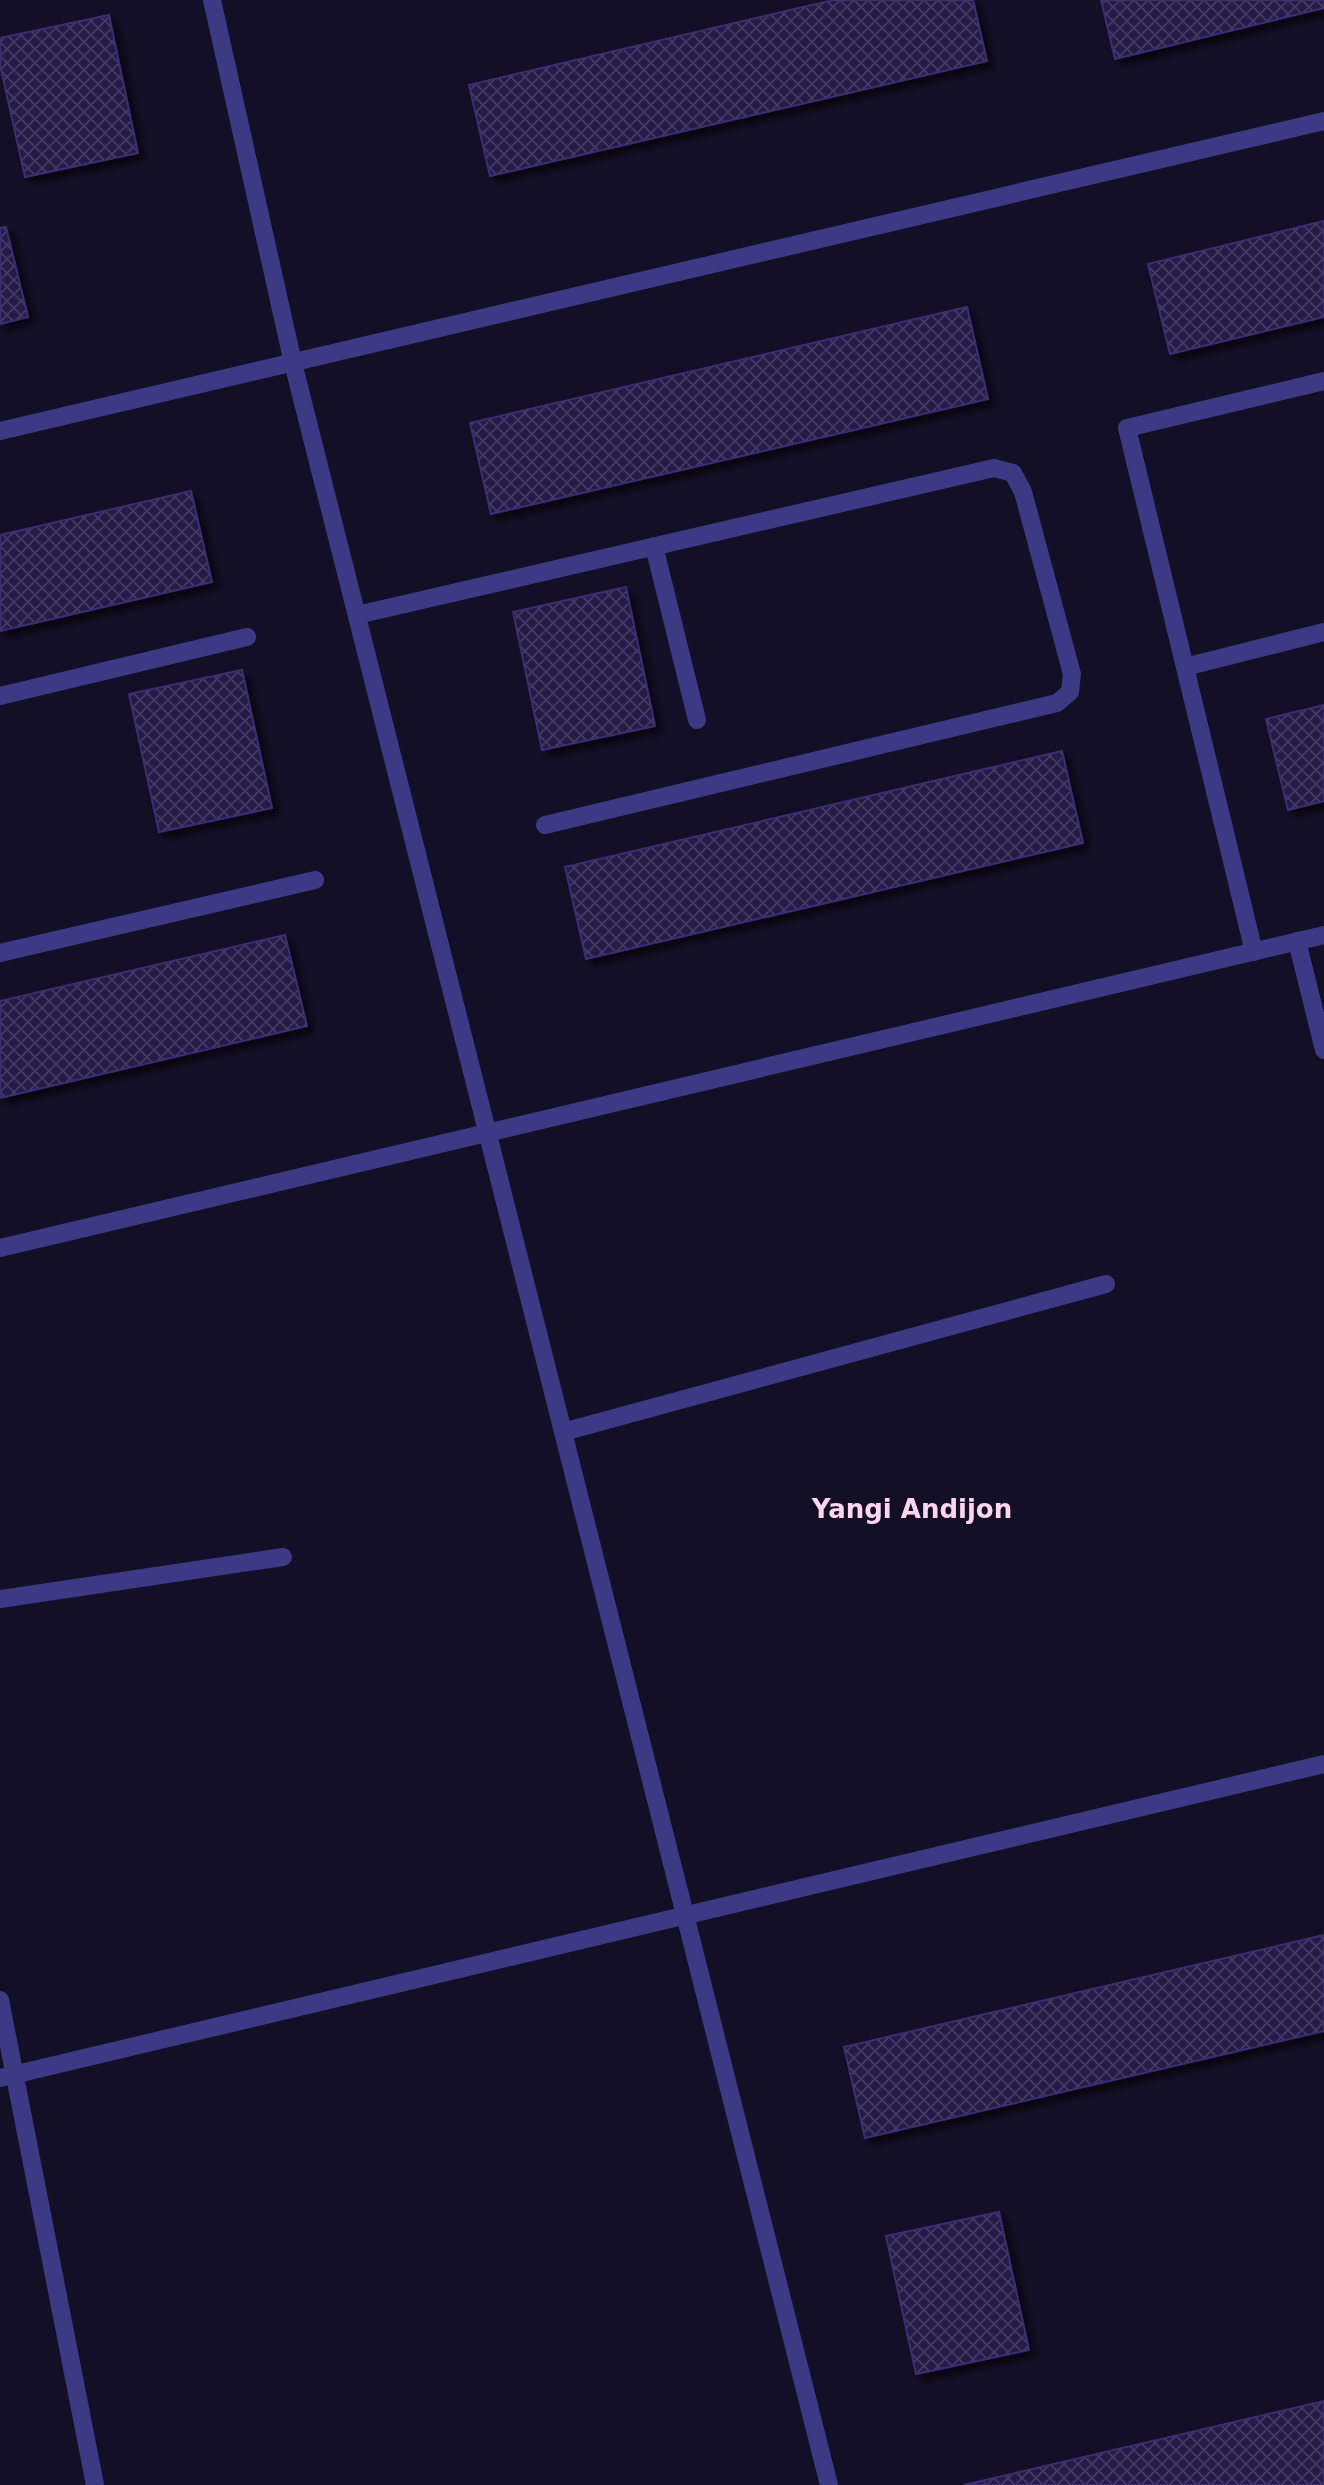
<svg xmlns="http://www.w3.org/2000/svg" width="1324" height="2485" viewBox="0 0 1324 2485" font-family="'DejaVu Sans',sans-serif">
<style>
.building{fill:url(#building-cross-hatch);stroke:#3b2d73;stroke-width:2;filter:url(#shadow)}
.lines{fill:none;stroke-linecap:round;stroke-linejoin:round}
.lane{stroke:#3d3a85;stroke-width:18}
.street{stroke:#3d3a85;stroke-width:18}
.labels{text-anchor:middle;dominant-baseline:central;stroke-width:7;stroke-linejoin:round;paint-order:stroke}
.district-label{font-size:26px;font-weight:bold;fill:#ffd6f0;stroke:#130f26}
</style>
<defs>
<pattern id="building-cross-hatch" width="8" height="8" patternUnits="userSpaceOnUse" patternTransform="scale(1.75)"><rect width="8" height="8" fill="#241b47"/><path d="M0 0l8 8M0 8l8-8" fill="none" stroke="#433b63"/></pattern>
<filter id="shadow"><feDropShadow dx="6" dy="6" stdDeviation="3.5" flood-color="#0009"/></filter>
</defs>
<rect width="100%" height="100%" fill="#130f26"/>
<g class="building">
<path d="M833,0H973L987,61L490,176L469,85Z"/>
<path d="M1101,0H1324V8L1115,59Z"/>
<path d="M109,15L138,153L25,177L0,65V38Z"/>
<path d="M1324,221V317L1170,354L1148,264Z"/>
<path d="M6,227L28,317L0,324V228Z"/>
<path d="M967,307L988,399L491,514L470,423Z"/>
<path d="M191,491L212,582L0,631V535Z"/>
<path d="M626,587L655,726L542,750L513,612Z"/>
<path d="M242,670L272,808L159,832L129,694Z"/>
<path d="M1324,705V801L1288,810L1266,719Z"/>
<path d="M1062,751L1083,843L586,959L565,867Z"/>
<path d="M285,935L307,1026L0,1098V1001Z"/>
<path d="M1324,1935V2031L865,2138L844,2047Z"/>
<path d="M999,2212L1029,2350L916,2374L886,2236Z"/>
<path d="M1324,2401V2485H964Z"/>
</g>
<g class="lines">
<g class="lane">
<path d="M654,546L697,720"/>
<path d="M357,615L994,468L1013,473L1023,492L1072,674L1070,692L1057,703L545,825"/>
<path d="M1185,667L1324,632"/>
<path d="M0,696L247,637"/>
<path d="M1297,941L1324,1050"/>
<path d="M1254,952L1127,428L1324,381"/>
<path d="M0,953L315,880"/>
<path d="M563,1432L1106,1284"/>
<path d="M0,1599L283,1557"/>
<path d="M0,2000L95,2485"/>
</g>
<g class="street">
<path d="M212,0L293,363L829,2485"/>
<path d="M0,431L1324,121"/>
<path d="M0,1248L1324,935"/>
<path d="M0,2078L1324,1764"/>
</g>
</g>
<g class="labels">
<g class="district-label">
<text x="912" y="1509">Yangi Andijon</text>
</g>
</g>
</svg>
